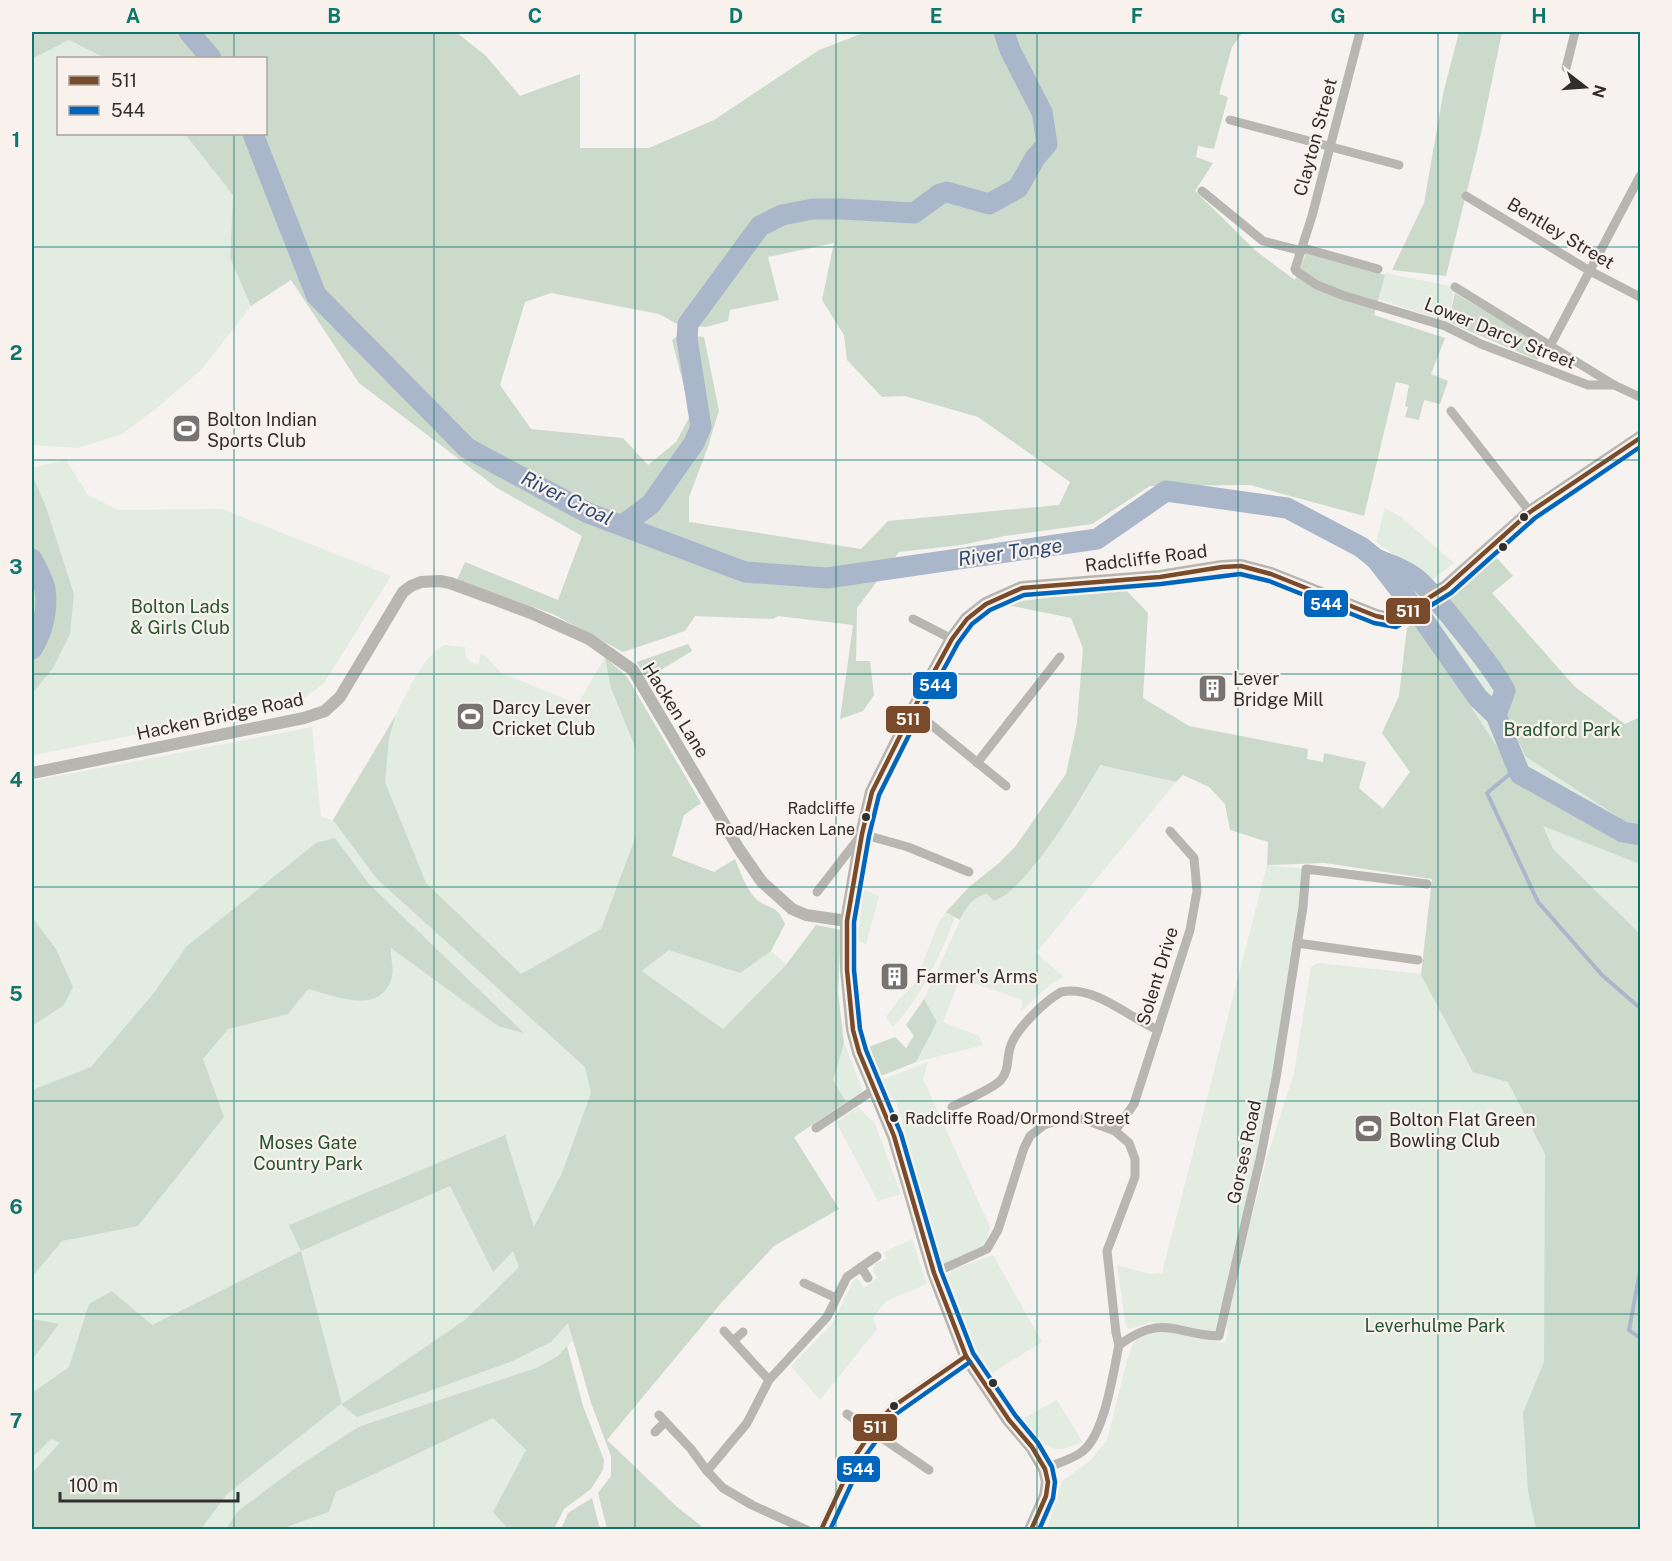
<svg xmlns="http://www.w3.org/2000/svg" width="1672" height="1561" viewBox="0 0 1672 1561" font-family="'Public Sans',sans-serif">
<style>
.green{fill:#e2ece1}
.forest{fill:#ccdacb;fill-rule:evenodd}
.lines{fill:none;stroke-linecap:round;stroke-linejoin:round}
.stream{stroke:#aab7ca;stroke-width:4}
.river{stroke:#aab7ca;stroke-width:21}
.minor{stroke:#b8b6b1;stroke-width:9}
.tertiary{stroke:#b8b6b1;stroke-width:12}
.secondary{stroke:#b7b5af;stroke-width:14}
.bus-1-casing{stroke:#f9f2ec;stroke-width:9}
.bus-2-casing{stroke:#f9f2ec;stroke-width:9}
.bus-1{stroke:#7a4b2a;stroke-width:4.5}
.bus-2{stroke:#0065bd;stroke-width:4.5}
.grid{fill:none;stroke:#0f766e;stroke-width:1.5;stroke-opacity:0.55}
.bus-dot{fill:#312f2d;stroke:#f9f2ec;stroke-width:2}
.labels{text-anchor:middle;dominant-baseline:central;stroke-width:4.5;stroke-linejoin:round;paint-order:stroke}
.bus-label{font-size:16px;fill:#312f2d;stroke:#f9f2ec;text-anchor:end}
.street-label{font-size:18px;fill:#312f2d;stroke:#f9f2ec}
.poi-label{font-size:18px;fill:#312f2d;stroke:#f9f2ec;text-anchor:start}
.park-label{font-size:18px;fill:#265532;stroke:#f9f2ec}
.water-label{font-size:20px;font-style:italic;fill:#2c4c75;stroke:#f9f2ec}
.line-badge{stroke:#f9f2ec;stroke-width:2}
.badge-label{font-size:16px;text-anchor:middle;font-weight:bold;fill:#fff}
.neatline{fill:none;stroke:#0f766e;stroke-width:2}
.grid-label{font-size:20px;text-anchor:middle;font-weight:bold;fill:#0f766e}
</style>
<rect width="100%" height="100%" fill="#f6f2ef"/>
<g class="green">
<path d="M69,40L105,58H58V134H185L233,195L230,258L251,306L202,369L158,407L122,434L78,448L32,445V59Z"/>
<path d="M1385,273L1455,287L1448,322L1378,299Z"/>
<path d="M66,460L88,495L118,510L222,509L391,576L324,683L299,702L34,755L32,742V694L53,668L74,594L46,507L32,474V468Z"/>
<path d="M1385,508L1401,517L1454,563L1431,581L1376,542Z"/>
<path d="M1496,557L1513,576L1492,593L1575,687L1625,724L1640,717V1529L1047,1530L1062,1481L1090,1461L1107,1440L1127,1360L1132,1346L1140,1336L1153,1330H1169L1225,1343L1228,1333L1225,1322L1267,1157L1294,1073L1311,967L1318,963L1421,974L1432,879L1325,863L1358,788L1383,808L1410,772L1382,733L1399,696L1407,628L1471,580Z"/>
<path d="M444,645L465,647C465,657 467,662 478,665L481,654L486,656L501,673L578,704L605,657L627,677L701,803L684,815L672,856L714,872L735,859C740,872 745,886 754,897C767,911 775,901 785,924L771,951L786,964L816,925L841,930L838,992L844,1043L863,1091L794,1137L596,1316L558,1356L536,1368L358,1427L294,1469L239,1511L226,1529L32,1530V781L312,727L321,817L333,820C353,785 375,751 395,716C409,691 418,662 444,645Z"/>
<path d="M1099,765L1176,782L1036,953L1064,977L1052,983L1021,1011L1022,1000L960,978L943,1022L979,1036L983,1045L916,1062L937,1022L924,999L966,908L979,895L987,894L1033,868L1082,798Z"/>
<path d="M1267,865L1306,869L1261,1155L1215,1332L1151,1322L1130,1329L1126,1327L1117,1265L1150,1274L1162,1273Z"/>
<path d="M864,890L879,896L866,944L857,940Z"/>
<path d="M946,912L955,917C940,956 922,996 893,1027L886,1017L899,999L914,985L939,922Z"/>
<path d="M928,1062L923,1079L990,1227L985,1246L945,1264L941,1262L907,1151L902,1122L896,1100L885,1093L881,1080Z"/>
<path d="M858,1107L875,1124L901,1194L878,1201L836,1122Z"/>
<path d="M912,1239L927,1284L886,1301L873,1318L877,1329L820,1400L791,1366L832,1324L854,1280L857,1278L864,1288L877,1278L873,1270L875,1264L887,1258L884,1252Z"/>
<path d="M993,1255L1042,1342L989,1375L974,1351L948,1280V1275L952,1270Z"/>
<path d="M1057,1400L1082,1441C1052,1460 1040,1442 1020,1420Z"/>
<path d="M493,1418L526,1450L494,1512L508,1529L282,1530L329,1512L336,1492Z"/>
</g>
<g class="forest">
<path d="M32,32H456L486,56L520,96L580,74V148H649L714,120L819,50L866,32H1243L1232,47L1219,94L1228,97L1214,149L1198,146L1196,157L1213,163L1195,191L1256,251L1295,280L1306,253L1385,275L1374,315L1445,338L1431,374L1448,381L1440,404L1424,400L1419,420L1405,417L1408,407L1405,406L1409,385L1396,382L1364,516L1250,485L1150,486L1092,524L1005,536L961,545L899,552L857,608L856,661H870L874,695L863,711L840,719L853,625L778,616L773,619L695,616L685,631L623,652L553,614L457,580L465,562L558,600L582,536L497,488L359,383L291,280L251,306L230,258L233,195L185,134H266V58H105L69,40L32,59ZM834,243L822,300L844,335L847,360L882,397L905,396L978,417L1070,482L1059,505L888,521L861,549L689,522V497L708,447L719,410L704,337L679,335L672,340L691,414L676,442L648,465L623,438L531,429L500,385L525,302L551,293L659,314L679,325L706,327L728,321L730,310L779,300L768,257Z"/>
<path d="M1459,32H1502L1480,138L1446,276L1392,270L1424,203L1443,94Z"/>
<path d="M1455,293L1544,345L1537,360L1448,322Z"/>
<path d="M32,474L46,507L74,594L70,634L53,668L32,694Z"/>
<path d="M1496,557L1513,576L1492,593L1575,687L1625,724L1640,717V824H1629L1525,756L1506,712L1512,683L1447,598Z"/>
<path d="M1123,587L1148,613L1143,698L1189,726L1308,749L1307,759L1323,762L1324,753L1366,762L1359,788L1383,809L1410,772L1382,733L1399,696L1407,628L1415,621L1524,788L1620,841L1640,844V864L1543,826L1553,849L1640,934V1529H1536L1528,1491L1523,1413L1544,1362L1545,1154L1508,1082L1473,1072L1421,975L1432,879L1325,863L1267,865L1268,842L1230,830L1225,804L1209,787L1183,775L1176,782L1100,765C1082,797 1028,889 994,901L987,894C973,896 966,908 960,920L946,912L969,887L999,863L1015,847L1066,774L1077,723L1083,648L1071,618L1002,604Z"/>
<path d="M688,644L692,651L646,679L637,662Z"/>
<path d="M605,657L627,677L701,803L684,815L672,856L714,872L735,859C740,872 745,886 754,897C767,911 775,901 785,924L771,951L740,973L669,950L642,971L723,1029L787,964L816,925L841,930L838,992L844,1043L833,1080L846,1102L794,1137L839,1209L774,1246L722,1302L607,1440L676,1506L705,1529H607L598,1493L611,1476V1456L591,1403L568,1323L551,1342L510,1362L357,1417L341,1404L227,1494L201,1529H32V1473L60,1443L51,1439L32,1458V1393L69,1367L89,1304L112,1291L152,1325L301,1251L289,1225L505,1135L534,1227L562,1173L591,1093L585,1067L377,879L333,820L396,715L389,738L385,782L426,883L521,974L601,929L636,836V749L611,688ZM450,1186L493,1272L513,1251L519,1267L465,1320L342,1404L301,1251Z"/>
<path d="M335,838L369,884L524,1033L498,1026L391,948C390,956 394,968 392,976C382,1017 336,996 308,989L288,1014L228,1029L203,1059L224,1117L138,1226L62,1241L32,1277V1090L91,1067L153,994L187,946L316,843Z"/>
<path d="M32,917L56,949L73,987L64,1005L32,1026Z"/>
<path d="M924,999L937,1022L916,1062L881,1076L869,1047L895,1037L906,1048L914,1036L906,1025Z"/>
<path d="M32,1319L59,1324L32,1360Z"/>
<path d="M567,1346L583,1406L604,1460L603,1470L591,1489L564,1509L554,1529H508L493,1512L526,1450L493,1418L336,1492L329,1512L282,1529H226L238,1511L294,1469L358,1427L536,1368L558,1356Z"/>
<path d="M592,1498L600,1529H561L568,1513Z"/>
</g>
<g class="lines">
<g class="stream">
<path d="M1517,768L1487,793L1538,902L1602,975L1640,1008"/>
<path d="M1640,1271L1629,1330L1640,1338"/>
</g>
<g class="river">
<path d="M189,32L211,58"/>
<path d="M253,134L316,295L467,448L588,513L745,572L827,578L1097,539L1166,491L1287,508L1361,547L1376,559L1425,622L1478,698L1496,715L1520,774L1623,832L1640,835"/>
<path d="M623,525L651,504L694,443L701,427L687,339L688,324L760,226L782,215L813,209H842L914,213L940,194L947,192L989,204L1018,188L1035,158L1047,144L1042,112L1010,50L1004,32"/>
<path d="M32,559C36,568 43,579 45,589C48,609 43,632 32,649"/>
<path d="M1376,559C1391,565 1406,570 1418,580C1431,591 1504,680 1505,691L1496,715"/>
</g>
<g class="minor">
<path d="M1360,32L1312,216L1295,269L1296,271L1317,285L1342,295L1445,326L1481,344L1588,385H1614"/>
<path d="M1566,68L1575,32"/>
<path d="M1230,120L1399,165"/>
<path d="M1202,191L1263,241L1302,251"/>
<path d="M1466,196L1590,271L1640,297"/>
<path d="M1303,248L1378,269"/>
<path d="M1455,287L1614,385L1640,397"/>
<path d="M1550,346L1640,176"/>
<path d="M1451,411L1530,512"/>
<path d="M913,619L952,639"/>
<path d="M913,710L1006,786"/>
<path d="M977,763L1060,657"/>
<path d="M817,892L862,834L908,847L969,872"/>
<path d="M1297,943L1418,960"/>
<path d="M952,1107C965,1100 991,1090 1001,1080C1010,1069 1006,1058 1011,1045C1017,1028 1045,1001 1061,992C1095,985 1128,1017 1158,1030"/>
<path d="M816,1128L875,1089"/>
<path d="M1115,1131L1134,1104L1190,930L1197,891L1194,858L1170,831"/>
<path d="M861,1267L868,1278"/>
<path d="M934,1273L987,1249L998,1230L1024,1148L1030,1136L1044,1125L1061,1119H1083L1115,1131L1129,1143L1135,1159V1177L1107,1251L1116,1333L1119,1345C1113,1373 1105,1433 1083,1451C1074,1459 1057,1463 1045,1469"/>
<path d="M804,1283L836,1298"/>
<path d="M724,1331L769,1380"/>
<path d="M733,1341L743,1332"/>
<path d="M1119,1345C1163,1313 1173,1334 1219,1336L1261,1155L1276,1078L1303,907L1306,869L1427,884"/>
<path d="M847,1414L929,1470"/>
<path d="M659,1415L691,1449L707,1471L723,1488L752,1505L807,1530"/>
<path d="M655,1432L665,1422"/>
<path d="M707,1471L747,1423L769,1380L827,1317L847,1277L877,1256"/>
<path d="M821,1530L856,1455L872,1431L891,1408L966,1356"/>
</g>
<path class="tertiary" d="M32,773L304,718L325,711L340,697L403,592L411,586L421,582L440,581L450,583L531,613L589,639L633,670L739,849L762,882L792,909L806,915L847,921"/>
<path class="secondary" d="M1031,1530L1046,1496L1048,1482L1045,1469L1032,1447L1009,1420L966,1356L934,1273L894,1136L859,1052L853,1030L847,970V921L862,834L872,792L913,710L952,639L967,619L986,604L1022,588L1160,577L1222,567L1241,566L1271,574L1376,616L1394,620L1446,587L1530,512L1640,438"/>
<defs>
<g id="bus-1">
<path d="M821,1530L856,1455L872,1431L891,1408L966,1356"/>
<path d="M1031,1530L1046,1496L1048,1482L1045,1469L1032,1447L1009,1420L966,1356L934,1273L894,1136L859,1052L853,1030L847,970V921L862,834L872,792L913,710L952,639L967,619L986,604L1022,588L1160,577L1222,567L1241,566L1271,574L1376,616L1394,620L1446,587L1530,512L1640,438"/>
</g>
<g id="bus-2">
<path d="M830,1530L863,1459L896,1414L970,1362"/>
<path d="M1039,1530L1053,1498L1055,1482L1052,1467L1038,1443L1015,1415L973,1353L941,1271L901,1134L866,1050L860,1029L854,970V922L869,836L879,795L920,713L958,643L972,624L990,610L1024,595L1161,584L1240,574L1269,581L1374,623L1396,627L1451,593L1535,518L1640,447"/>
</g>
</defs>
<use href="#bus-1" class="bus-1-casing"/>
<use href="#bus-2" class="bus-2-casing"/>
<use href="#bus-1" class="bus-1"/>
<use href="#bus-2" class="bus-2"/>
</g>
<path class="grid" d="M234,32V58M434,32V1530M635,32V1530M836,32V1530M1037,32V1530M1238,32V1530M1438,32V1530M234,134V1530M32,247H1640M32,460H1640M32,674H1640M32,887H1640M32,1101H1640M32,1314H1640"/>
<defs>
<symbol id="stadium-square" viewBox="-11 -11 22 22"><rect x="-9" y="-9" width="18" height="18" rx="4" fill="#767371" stroke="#f9f2ec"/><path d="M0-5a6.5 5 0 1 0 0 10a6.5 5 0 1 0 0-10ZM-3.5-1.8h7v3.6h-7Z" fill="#fff"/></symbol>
<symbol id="building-square" viewBox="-11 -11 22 22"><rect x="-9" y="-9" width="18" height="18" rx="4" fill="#767371" stroke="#f9f2ec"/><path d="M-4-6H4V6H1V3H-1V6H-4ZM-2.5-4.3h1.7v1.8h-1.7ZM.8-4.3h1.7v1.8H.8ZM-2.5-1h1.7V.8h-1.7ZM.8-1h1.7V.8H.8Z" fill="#fff"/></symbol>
</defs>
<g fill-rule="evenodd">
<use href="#stadium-square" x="170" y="412" width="33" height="33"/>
<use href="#building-square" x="1196" y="672" width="33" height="33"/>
<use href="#stadium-square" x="454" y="700" width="33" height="33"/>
<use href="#building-square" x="878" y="960" width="33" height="33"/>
<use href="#stadium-square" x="1352" y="1112" width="33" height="33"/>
</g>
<g class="bus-dot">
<circle cx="1524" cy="517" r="5"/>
<circle cx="1503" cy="547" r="5"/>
<circle cx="866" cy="817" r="5"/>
<circle cx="894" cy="1118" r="5"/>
<circle cx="993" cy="1383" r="5"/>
<circle cx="894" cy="1406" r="5"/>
</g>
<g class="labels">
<g class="bus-label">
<text x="855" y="808">Radcliffe<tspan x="855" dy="21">Road/Hacken Lane</tspan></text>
<text x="905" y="1118" text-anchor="start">Radcliffe Road/Ormond Street</text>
</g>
<g class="street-label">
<text transform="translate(1315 137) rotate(-75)">Clayton Street</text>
<text transform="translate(1561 233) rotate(31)">Bentley Street</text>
<text transform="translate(1500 333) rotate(22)">Lower Darcy Street</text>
<text transform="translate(1146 558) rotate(-7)">Radcliffe Road</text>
<text transform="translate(676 710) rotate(58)">Hacken Lane</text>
<text transform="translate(220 716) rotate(-12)">Hacken Bridge Road</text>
<text transform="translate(1157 976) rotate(-73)">Solent Drive</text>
<text transform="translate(1244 1152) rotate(-78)">Gorses Road</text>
</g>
<g class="poi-label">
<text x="207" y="419">Bolton Indian<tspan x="207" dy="21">Sports Club</tspan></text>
<text x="1233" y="678">Lever<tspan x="1233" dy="21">Bridge Mill</tspan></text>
<text x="492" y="707">Darcy Lever<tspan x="492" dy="21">Cricket Club</tspan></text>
<text x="916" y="976">Farmer's Arms</text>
<text x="1389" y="1119">Bolton Flat Green<tspan x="1389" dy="21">Bowling Club</tspan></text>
</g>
<g class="park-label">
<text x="180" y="606">Bolton Lads<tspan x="180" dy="21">&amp; Girls Club</tspan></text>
<text x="1562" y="729">Bradford Park</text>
<text x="308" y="1142">Moses Gate<tspan x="308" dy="21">Country Park</tspan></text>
<text x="1435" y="1325">Leverhulme Park</text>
</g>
<g class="water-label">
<text transform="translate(567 498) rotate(26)">River Croal</text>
<text transform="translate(1010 552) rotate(-8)">River Tonge</text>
</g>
</g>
<g class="line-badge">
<rect x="1303" y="589" width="46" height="29" rx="6" fill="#0065bd"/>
<rect x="1385" y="597" width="46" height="28" rx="6" fill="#7a4b2a"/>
<rect x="912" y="671" width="46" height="29" rx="6" fill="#0065bd"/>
<rect x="885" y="705" width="46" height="29" rx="6" fill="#7a4b2a"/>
<rect x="852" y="1413" width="46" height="29" rx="6" fill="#7a4b2a"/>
<rect x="836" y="1455" width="45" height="28" rx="6" fill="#0065bd"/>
</g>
<g class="badge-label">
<text x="1326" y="610">544</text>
<text x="1408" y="617">511</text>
<text x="935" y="691">544</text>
<text x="908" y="725">511</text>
<text x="875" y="1433">511</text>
<text x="858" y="1475">544</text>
</g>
<rect width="1672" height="1561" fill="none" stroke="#f9f2ec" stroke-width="66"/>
<rect x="57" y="57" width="210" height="78" fill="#f9f2ec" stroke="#a9a4a0" stroke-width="1.5"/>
<rect x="69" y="76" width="30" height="9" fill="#7a4b2a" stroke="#a9a4a0" stroke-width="1.5"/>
<text x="111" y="87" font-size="18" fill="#312f2d">511</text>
<rect x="69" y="106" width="30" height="9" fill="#0065bd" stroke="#a9a4a0" stroke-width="1.5"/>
<text x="111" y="117" font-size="18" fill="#312f2d">544</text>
<g transform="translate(1585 87) rotate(107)" stroke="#f9f2ec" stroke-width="4.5" paint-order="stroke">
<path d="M0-4.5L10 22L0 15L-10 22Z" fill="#312f2d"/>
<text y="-9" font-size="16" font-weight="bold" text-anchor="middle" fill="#312f2d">N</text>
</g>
<path d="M60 1492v9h178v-9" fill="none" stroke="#312f2d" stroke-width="3"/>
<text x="69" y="1492" font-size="18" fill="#312f2d" stroke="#f9f2ec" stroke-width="4.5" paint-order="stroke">100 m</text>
<rect x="33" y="33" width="1606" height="1495" class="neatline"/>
<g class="grid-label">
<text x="133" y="23">A</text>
<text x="334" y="23">B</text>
<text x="535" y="23">C</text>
<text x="736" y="23">D</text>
<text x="936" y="23">E</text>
<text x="1137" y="23">F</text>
<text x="1338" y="23">G</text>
<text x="1539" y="23">H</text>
<text x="16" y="147">1</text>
<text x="16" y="360">2</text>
<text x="16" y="574">3</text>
<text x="16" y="787">4</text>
<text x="16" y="1001">5</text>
<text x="16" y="1214">6</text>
<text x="16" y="1428">7</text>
</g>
</svg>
